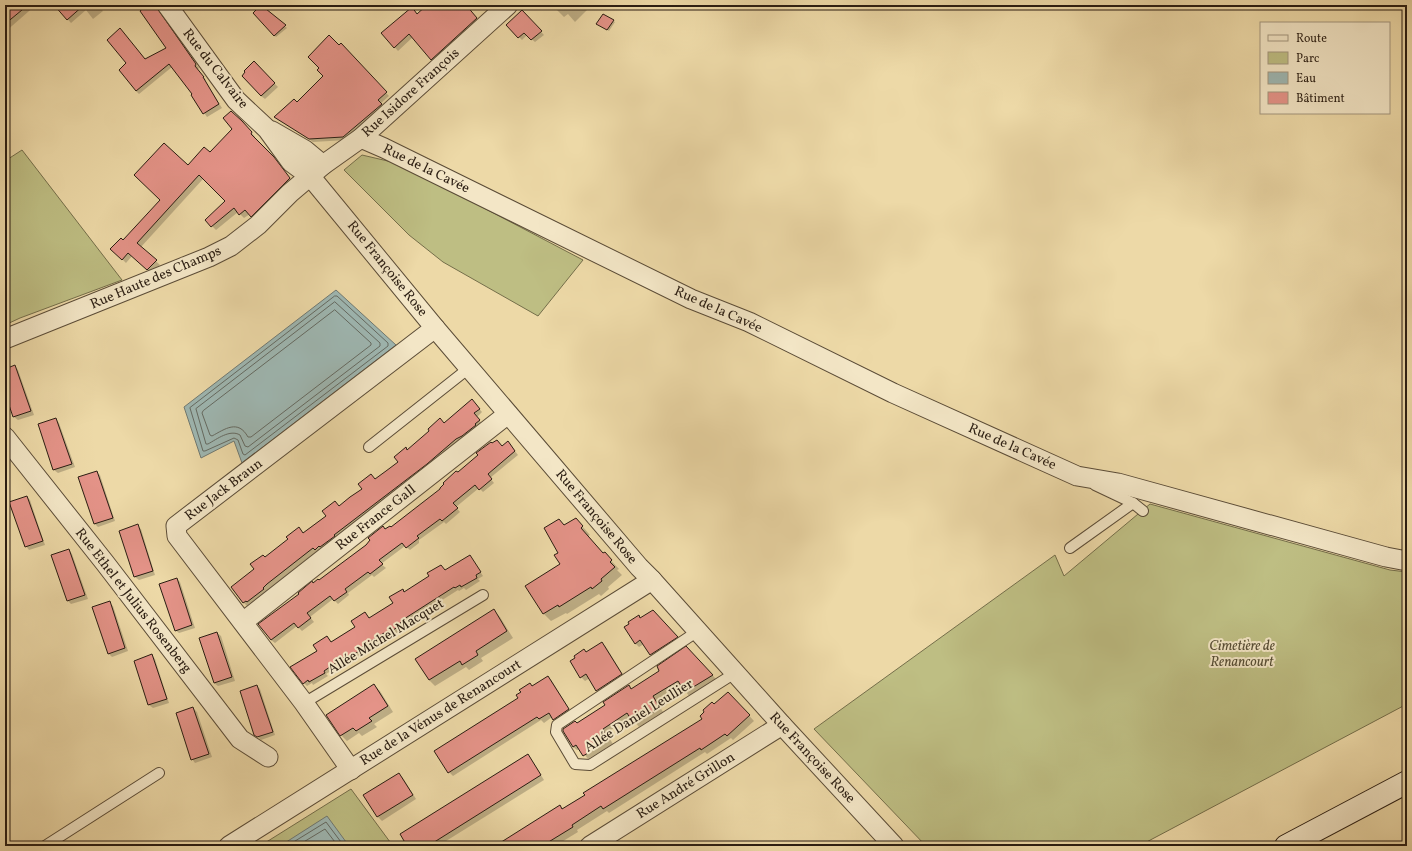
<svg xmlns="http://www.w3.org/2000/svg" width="1412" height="851" viewBox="0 0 1412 851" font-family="Vollkorn,serif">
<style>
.green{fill:#bebe83;stroke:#746e4a}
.water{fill:#9eb7b2;stroke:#707972}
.shadow{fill:#0003}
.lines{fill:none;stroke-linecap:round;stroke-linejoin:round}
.shore{stroke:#646a62;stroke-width:1}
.building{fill:#e49388;stroke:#2a1d12}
.service-casing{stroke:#5b4c37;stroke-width:12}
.minor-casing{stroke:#5b4c37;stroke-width:21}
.secondary-casing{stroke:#2a1d12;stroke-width:24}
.service{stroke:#f3e6c6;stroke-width:10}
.minor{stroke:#f3e6c6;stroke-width:19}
.secondary{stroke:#f3e6c6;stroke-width:22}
.labels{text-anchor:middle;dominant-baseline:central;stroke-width:4;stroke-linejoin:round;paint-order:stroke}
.street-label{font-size:14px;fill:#2a1d12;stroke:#f3e6c6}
.park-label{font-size:14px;font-style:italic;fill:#564d34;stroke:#f3e6c6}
</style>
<rect width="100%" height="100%" fill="#edd9a7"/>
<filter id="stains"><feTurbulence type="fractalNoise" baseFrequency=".005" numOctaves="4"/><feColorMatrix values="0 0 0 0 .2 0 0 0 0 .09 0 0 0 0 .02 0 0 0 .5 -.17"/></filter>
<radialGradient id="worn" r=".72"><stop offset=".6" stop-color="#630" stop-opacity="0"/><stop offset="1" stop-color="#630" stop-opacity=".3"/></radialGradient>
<g class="green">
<path d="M22,150L122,280L20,318L5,325V161Z"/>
<path d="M362,155L392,162L444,187L583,260L538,316L443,262L409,235L344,170Z"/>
<path d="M1150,504L1390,570L1407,572V704L1139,846H926L814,729L1055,555L1064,576Z"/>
<path d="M351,789L393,846H260Z"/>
</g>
<g class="water">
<path d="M336,290L396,345L242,463L234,441L201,458L184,407Z"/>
<path d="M327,816L349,846H280Z"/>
</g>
<g class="shadow">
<path d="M5,5H36L5,32Z"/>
<path d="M55,5H98L103,11L93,19L86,10L71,23Z"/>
<path d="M149,5H160L159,10L161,16L199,68L197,70L206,80L205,81L222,108L207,117L192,95L194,94L172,67L139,94L136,91L146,60L168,49Z"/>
<path d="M428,5H465L480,22L435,62L413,37L398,51L382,33L418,15Z"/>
<path d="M552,5H592L575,22L568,14L564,17Z"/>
<path d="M262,6L287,28L276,37L254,13Z"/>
<path d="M522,11L544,35L535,42L527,35L522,40L507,25Z"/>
<path d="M613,21L615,22L609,31L599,25Z"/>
<path d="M341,45L389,96L380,104L384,108L347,140L313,142L276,117L297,103L324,76Z"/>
<path d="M254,62L278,87L265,99L261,96Z"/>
<path d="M246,126L255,137L254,138L278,163L294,183L256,220L250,214L244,218L238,212L216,230L206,220L226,201L203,179L141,247L160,265L151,273L132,256L126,263L112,249L123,242L161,200L188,167L210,153Z"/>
<path d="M15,366L18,370L34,415L18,420L14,417L5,390V370Z"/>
<path d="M475,404L482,412L477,417L482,424L319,552L317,551L270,588L267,593L251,604L250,603L247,606L244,603L232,587L255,569L265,558L289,540L299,529L303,533L399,462L407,451L444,424Z"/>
<path d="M56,419L59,423L75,467L58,473L54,470L39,425Z"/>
<path d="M511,446L518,455L490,478L494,483L483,492L479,488L456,507L460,512L446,524L444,522L419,540V543L410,550L405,546L381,564L386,568L374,577L372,575L348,593L349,595L338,604L333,599L310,617L314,622L302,631L297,626L275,643L271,640L314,584L319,581L386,530L391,528L442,489L458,473L502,447Z"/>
<path d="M96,472L100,475L115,521L98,527L94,523Z"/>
<path d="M27,497L30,500L45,545L29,550L26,546Z"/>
<path d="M576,519L590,535L588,536L604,554V553L619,569L617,570L622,575L608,587L609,589L601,596L599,594L567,614L566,613L551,621L544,614L561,565L559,553V520L565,526Z"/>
<path d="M137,526L141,529L155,575L139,580L135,577L120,532Z"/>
<path d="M69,550L72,554L88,599L71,604L68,601Z"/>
<path d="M470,556L483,576L478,579L480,581L466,590L464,588L459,591L458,590L406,623L407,624L402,627L404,629L390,638L388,636L364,650L366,653L351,661L350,659L326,674L328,676L313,685L312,683L307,686L304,683L318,651L327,638L331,643L356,627L365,614L370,619L394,603L403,590L405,592L446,571Z"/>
<path d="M177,579L180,582L195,628L179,633L175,630Z"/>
<path d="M109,603L113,606L128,651L112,657L108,653Z"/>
<path d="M494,611L500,617L513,638L481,658L483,661L469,670L466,667L435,686L429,680L416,659Z"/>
<path d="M657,615L681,641L654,658L644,644L639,647L635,643L641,619Z"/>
<path d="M217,633L221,636L235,681L218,686L214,683Z"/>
<path d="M602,643L606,647L625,678L601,694L590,678L585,681L581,677L587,653Z"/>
<path d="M686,648L716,679L689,696L681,685L656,700L663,712L639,727L631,717L606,733L613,744L588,759L580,749L577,750L573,747L577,724L607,705L629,686L632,689L661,671Z"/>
<path d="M152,655L155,659L169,703L153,708L149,705L136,665Z"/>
<path d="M548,677L552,681L572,714L558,723L552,717L544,723L541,720L453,776L449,772L519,698Z"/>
<path d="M374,685L380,691L393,712L374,724L377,727L362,736L359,733L347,741L341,735Z"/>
<path d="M257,686L260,689L275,735L261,740L255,734Z"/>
<path d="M733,698L754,721L733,740L731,738L707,754L705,752L609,813L607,811L577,830L578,832L555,846H497L560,806L563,809L704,719L714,706Z"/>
<path d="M193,708L197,712L212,757L195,763L192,759Z"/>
<path d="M527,755L531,759L544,780L438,846H408Z"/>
<path d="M399,774L403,778L416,799L382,821L378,817L365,795Z"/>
</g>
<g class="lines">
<g class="shore">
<path d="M335,296H337L388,343V346L245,455L243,454L238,440L234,438L205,451H203L190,408Z"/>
<path d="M335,302L380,343V346L248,447L245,446L240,435C230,429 217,439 208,444H206L196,409Z"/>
<path d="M335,310L371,343V345L251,437H248C238,419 225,429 212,436L210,435L202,413L203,411Z"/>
<path d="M287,846L326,822L344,846"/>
<path d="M297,846L325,829L338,846"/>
</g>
</g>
<g class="building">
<path d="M5,5H28L5,24Z"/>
<path d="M54,5H84L67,20Z"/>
<path d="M147,5H155L196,64L195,66L204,77H203L219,104L203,114L191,95L192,94L169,64L136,91L119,70L126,63L107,40L120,28L145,59L166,48L140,11Z"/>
<path d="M261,5L286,25L274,36L253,13Z"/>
<path d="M427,5H466L477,18L431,60L409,34L394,48L381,33L412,7L417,14Z"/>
<path d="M522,10L542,31L531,40L524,33L518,38L506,25Z"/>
<path d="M603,14L614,20L607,30L596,24Z"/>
<path d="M329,35L339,45L341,43L387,92L378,100L382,104L343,137L309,139L274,117L294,99L297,102L323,76L317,70L319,68L308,57Z"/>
<path d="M254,61L275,83L261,96L242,76L245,72L244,71Z"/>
<path d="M231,111L242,121L252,132L251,134L274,157L290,178L251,217L245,210L239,215L234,208L211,227L205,220L225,201L199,175L137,243L157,260L147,270L128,253L122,260L110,249L121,238L123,240L160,200L134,175L164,143L188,165L204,147L210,152L232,129L223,118Z"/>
<path d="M15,365L31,411L13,417L5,393V369Z"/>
<path d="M472,399L480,409L474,413L480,420L475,424L476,425L462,436L456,439L427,464L334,535L335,536L320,547L319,546L315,550L313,548L267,584L263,588L264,589L247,602L246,601L243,603L231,587L254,569L250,564L263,555L265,557L288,539L286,537L299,527L303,533L326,516L322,511L335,501L339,506L350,497L362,489L358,484L371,474L375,479L386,471L398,462L394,457L406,447L407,450L429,431L428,429L440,418L444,423Z"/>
<path d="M56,418L72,464L53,470L38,424Z"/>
<path d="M497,440L502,446L508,441L515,451L488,474L492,479L479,490L475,485L453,503L458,508L442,521L440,519L417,536L419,538L406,548L402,543L379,560L383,564L370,574L368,572L345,589L347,592L334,601L330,596L307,613L311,618L298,628L294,623L271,640L258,624L299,594L298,593L312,581L313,583L318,579L319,580L366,545L370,540L368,538L383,526L385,529L390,526L391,527L440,489V488L444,484L443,483L456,471L458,472L478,455L476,453L491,442L492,443Z"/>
<path d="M97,471L113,518L94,524L78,477Z"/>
<path d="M27,496L43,541L25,547L9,502Z"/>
<path d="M576,518L583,526L581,528L603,553L605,552L612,560L610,562L615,567L601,579L602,581L592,589L591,587L559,607L558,605L543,614L525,586L560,564L554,555L558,553L544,528L559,519L564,525Z"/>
<path d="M138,524L153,571L134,577L119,531Z"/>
<path d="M69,549L85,595L67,601L51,555Z"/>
<path d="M470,555L481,572L476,575L477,578L461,587L460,585L455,588L454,587L404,619V620L400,623L401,625L385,635L384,633L362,647L363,649L347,658L346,656L324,671L325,673L309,682L308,680L303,684L290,667L317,651L313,645L327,636L331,642L355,627L351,621L365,612L369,618L393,603L389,597L403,589L404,592L429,576L427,573L441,565L445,570Z"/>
<path d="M177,578L192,625L175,631L159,584Z"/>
<path d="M110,601L125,648L108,654L92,607Z"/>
<path d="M494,609L507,631L476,651L478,655L462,665L460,661L429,680L415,659Z"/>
<path d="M653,610L678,637L650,655L640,640L635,644L624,627L629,624L628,622L639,615L640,618Z"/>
<path d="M217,632L232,677L214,683L199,638Z"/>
<path d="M602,642L622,674L596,691L586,674L580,678L570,661L575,658L574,656L584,649L586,652Z"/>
<path d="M686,646L713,675L685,692L678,681L653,696L660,708L634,724L627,713L603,729L609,740L583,756L576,745L573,747L563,731V729L575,721L577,723L605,705L603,702L629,685L631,689L659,671L657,666Z"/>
<path d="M152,654L167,699L148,705L134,661Z"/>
<path d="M548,676L569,709L553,720L549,713L539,719L537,717L448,773L434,751L518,698L516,695L521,692L519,690L530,683L532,686Z"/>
<path d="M374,684L388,706L369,718L372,721L356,731L353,728L340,736L326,715Z"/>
<path d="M257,685L273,732L257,737L254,735L240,691Z"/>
<path d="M728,692L750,715L727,736L725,734L701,750L700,748L603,809L601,806L572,825L573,827L542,846H495L560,805L562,809L585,795L583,793L702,719L700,716L704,712L703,710L712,702L714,704Z"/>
<path d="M193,707L209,754L191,760L176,713Z"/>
<path d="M528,754L541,775L428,846H407L400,834Z"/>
<path d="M399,773L413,795L377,817L363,795Z"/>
</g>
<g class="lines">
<defs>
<g id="service">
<path d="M369,447L469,368"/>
<path d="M1095,485L1133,503L1143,511"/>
<path d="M1070,548L1133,503"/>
<path d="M698,631L557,725L556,732L575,764L590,765L735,673"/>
<path d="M304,703L483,595"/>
<path d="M45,846L159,773"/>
</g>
<g id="minor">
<path d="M167,5L236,100L267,129L291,162L310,176L435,328L639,567L652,580L782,725L894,846"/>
<path d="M272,131L305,150L323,165"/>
<path d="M361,138L384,148L691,299L749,322L893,393L1077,476L1118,483L1386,557L1407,561"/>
<path d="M5,339L209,257L231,246L258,225L290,193L323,165L361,138L508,5"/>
<path d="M5,437L105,563L240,739L268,757"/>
<path d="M243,622L508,414"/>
<path d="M351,770L304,703L177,536L176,526L435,328"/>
<path d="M229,846L652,580"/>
<path d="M590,846L782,725"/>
</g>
<path id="secondary" d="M1286,846L1407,782"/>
</defs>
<use href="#service" class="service-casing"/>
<use href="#minor" class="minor-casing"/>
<use href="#secondary" class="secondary-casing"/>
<use href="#service" class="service"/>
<use href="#minor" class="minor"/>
<use href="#secondary" class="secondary"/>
</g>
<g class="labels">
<g class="street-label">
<text transform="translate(215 69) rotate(52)">Rue du Calvaire</text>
<text transform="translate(411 93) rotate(-42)">Rue Isidore François</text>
<text transform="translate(426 169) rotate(26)">Rue de la Cavée</text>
<text transform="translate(387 269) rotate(51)">Rue Françoise Rose</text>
<text transform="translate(156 278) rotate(-23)">Rue Haute des Champs</text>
<text transform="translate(718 310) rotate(24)">Rue de la Cavée</text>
<text transform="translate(1012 447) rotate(24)">Rue de la Cavée</text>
<text transform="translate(224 490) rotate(-37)">Rue Jack Braun</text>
<text transform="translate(596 517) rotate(50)">Rue Françoise Rose</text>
<text transform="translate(376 518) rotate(-38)">Rue France Gall</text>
<text transform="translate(133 601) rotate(52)">Rue Ethel et Julius Rosenberg</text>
<text transform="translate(386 637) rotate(-31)">Allée Michel Macquet</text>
<text transform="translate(441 713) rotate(-32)">Rue de la Vénus de Renancourt</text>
<text transform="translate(639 716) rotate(-32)">Allée Daniel Leullier</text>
<text transform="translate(812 758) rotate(47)">Rue Françoise Rose</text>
<text transform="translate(686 786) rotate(-32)">Rue André Grillon</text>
</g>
<g class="park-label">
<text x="1242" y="646">Cimetière de<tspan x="1242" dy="16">Renancourt</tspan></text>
</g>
</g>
<rect width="1412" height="851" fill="none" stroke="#edd9a7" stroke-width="20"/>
<rect x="6" y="6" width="1400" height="839" fill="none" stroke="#2a1d12" stroke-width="2"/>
<rect x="10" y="10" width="1392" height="831" fill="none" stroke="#2a1d12"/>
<rect x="1260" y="22" width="130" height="92" fill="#f3e6c6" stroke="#a3967e"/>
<rect x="1268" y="35" width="20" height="6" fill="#f3e6c6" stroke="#a3967e"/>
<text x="1296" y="42" font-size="12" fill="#2a1d12">Route</text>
<rect x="1268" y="52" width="20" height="12" fill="#bebe83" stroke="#a3967e"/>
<text x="1296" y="62" font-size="12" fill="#2a1d12">Parc</text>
<rect x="1268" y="72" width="20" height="12" fill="#9eb7b2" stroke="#a3967e"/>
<text x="1296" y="82" font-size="12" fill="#2a1d12">Eau</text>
<rect x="1268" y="92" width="20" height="12" fill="#e49388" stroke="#a3967e"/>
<text x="1296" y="102" font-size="12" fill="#2a1d12">Bâtiment</text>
<rect width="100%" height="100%" filter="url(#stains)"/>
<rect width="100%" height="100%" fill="url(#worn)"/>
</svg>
